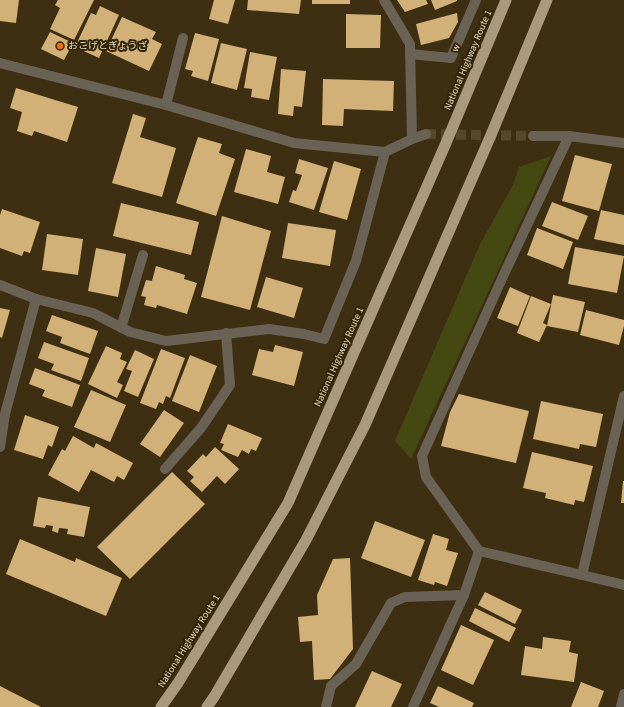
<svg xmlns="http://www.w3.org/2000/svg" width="624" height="707" viewBox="0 0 624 707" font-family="'Source Sans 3','Noto Sans JP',sans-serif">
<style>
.green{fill:#444912}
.building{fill:#d1b177}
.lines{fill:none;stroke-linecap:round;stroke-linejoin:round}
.minor-tunnel{stroke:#56482d;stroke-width:10;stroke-dasharray:10 5;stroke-linecap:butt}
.service{stroke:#696255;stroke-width:10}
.minor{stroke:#696255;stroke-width:10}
.trunk{stroke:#ab997d;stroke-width:11}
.food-dot{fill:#e8710a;stroke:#342507;stroke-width:1.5}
.labels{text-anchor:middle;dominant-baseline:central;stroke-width:4;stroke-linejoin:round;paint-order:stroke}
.poi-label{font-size:10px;fill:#e0d7c7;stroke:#342507;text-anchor:start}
.street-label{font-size:10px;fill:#e0d7c7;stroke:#342507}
</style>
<rect width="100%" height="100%" fill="#3e2f12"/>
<path class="green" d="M551,156L411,459L395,441L480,244L513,185L519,167Z"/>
<g class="building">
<path d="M0,0H19L16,23L0,21Z"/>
<path d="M58,0H94L74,40L50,29L60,8L55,5Z"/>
<path d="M214,0H235L228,24L209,19Z"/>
<path d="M248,0H301L299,14L247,10Z"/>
<rect x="312" y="0" width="38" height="4"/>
<path d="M397,0H426L428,4L405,12Z"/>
<path d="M431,0H457V1L435,10Z"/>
<path d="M100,6L119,15L99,58L75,47L91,13L96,15Z"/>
<path d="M457,13L458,22L449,38L421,45L416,24Z"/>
<path d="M346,14L381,15L380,48H346Z"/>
<path d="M122,17L156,32L152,39L162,44L149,71L106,51Z"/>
<path d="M50,32L73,43L64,60L41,49Z"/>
<path d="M195,33L219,39L208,81L191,76L193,71L185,69Z"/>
<path d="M221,43L247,49L237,90L211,83Z"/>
<path d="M250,52L277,57L269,100L251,97L252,89L244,88Z"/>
<path d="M281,69L306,71L302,107L294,106L293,116L278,114Z"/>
<path d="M323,79L394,81L393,111L344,109L343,126L322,125Z"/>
<path d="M16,88L78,107L67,142L34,131L32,136L17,131L22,112L10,108Z"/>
<path d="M133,114L146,118L140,137L176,148L162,197L112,183Z"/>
<path d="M198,137L222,144L219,153L235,159L216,216L176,203Z"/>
<path d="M246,149L271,156L267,172L285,177L278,204L234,192Z"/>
<path d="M575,155L612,164L599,211L562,201Z"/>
<path d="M299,159L328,168L314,210L289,202L293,190L296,191L302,175L295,173Z"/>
<path d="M334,161L361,169L347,220L319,212Z"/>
<path d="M552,202L588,216L578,240L542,226Z"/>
<path d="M121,203L199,222L191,255L113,236Z"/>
<path d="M2,209L40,222L30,253L24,251L22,256L0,248V215Z"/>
<path d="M601,210L624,215V245L594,239Z"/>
<path d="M222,216L271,231L250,310L201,297Z"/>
<path d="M288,223L336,230L330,266L282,258Z"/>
<path d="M537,228L573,242L563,269L527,255Z"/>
<path d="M47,234L83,239L78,275L42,270Z"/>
<path d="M575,247L624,256L617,293L568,284Z"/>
<path d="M96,248L126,254L118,297L88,291Z"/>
<path d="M156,266L185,275L184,279L197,283L187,314L157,305L156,308L144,305L146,297L141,296L146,280L152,281Z"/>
<path d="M266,277L303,288L294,318L257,307Z"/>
<path d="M510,287L530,296L518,326L497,318Z"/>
<path d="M553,295L585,302L578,332L547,326Z"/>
<path d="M531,296L551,304L543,323L547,325L539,342L517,333Z"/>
<path d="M0,308L10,310L2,338L0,337Z"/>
<path d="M586,310L624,320V326L619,345L580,335Z"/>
<path d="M52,315L98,331L90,354L60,343L62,337L46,331Z"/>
<path d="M44,342L89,358L81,381L51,370L54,364L38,358Z"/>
<path d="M275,345L303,352L294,386L252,375L259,349L273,352Z"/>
<path d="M106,346L122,353L120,359L127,362L117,382L123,385L117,398L88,384Z"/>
<path d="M161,349L185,358L170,398L166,396L163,404L159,402L156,409L140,403Z"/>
<path d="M135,350L154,359L138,397L124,391L132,371L126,369Z"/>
<path d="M190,355L217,366L199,412L172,401Z"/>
<path d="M35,368L80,385L72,407L42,396L45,390L29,384Z"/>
<path d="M91,390L126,405L110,442L74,427Z"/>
<path d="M459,394L529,411L516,463L441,446L450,412Z"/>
<path d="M541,401L603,414L596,447L580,444L579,449L533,439Z"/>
<path d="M164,410L184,423L160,457L140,444Z"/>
<path d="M25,415L59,427L52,447L48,445L43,459L14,450Z"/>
<path d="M228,424L262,438L256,451L251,449L249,454L242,450L238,457L221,450L224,444L220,443Z"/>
<path d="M73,436L94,448L96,443L133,463L124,480L117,476L114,482L91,470L79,492L48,475L62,449L65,451Z"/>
<path d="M215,447L239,469L225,484L217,476L202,492L190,481L194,477L187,471L203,454L206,457Z"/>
<path d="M532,452L593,466L584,502L575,500L574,505L545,498L546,493L523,488Z"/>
<path d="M172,472L205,504L130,579L97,547Z"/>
<path d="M623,481H624V503H621Z"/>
<path d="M38,497L90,507L84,537L67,534L68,529L59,528L58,533L52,531L53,526L46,525L45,528L33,526Z"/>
<path d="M375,521L425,540L411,577L361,558Z"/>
<path d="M433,534L449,539L446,550L458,553L447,586L435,582L434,585L418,580Z"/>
<path d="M20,539L75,562L76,558L122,578L106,616L6,574Z"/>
<path d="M350,558L353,649L330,679L314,680L312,641L300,642L298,617L318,615L317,595L333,559Z"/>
<path d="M485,592L522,610L515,624L478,605Z"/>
<path d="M475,608L516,628L509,642L469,621Z"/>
<path d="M461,625L494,640L473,685L441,670Z"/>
<path d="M543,637L571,641L569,652L578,654L574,682L521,675L525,646L542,649Z"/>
<path d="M372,671L402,684L391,707H355Z"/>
<path d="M581,682L604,691L598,707H571Z"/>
<path d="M0,686L41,707H0Z"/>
<path d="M438,686L474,703L472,707H439L430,703Z"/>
</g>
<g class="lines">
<path class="minor-tunnel" d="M426,134L533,136"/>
<g class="service">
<path d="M410,54L451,58L476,0"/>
<path d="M121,328L143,255"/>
<path d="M165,469L201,428L230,385L226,333"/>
</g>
<g class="minor">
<path d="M384,0L410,44L412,139"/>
<path d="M0,63L166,105L294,143L385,152L412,139L426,134"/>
<path d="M166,105L183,38"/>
<path d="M533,136H569L624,143"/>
<path d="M0,285L36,299L93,313L130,332L166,341L269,329L304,334L324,339L356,261L385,152"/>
<path d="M624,396L582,575L624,585"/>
<path d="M0,447L5,414L36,299"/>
<path d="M479,551L582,575"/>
<path d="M326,707L331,686L356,664L391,603L405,597L464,595"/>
<path d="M413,707L464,595L479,551L426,477L422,456L505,272L569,136"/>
<path d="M621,707L624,694"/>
</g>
<g class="trunk">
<path d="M161,707L178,683L288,503L446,143L506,0"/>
<path d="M207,707L214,697L306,540L365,425L491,135L547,0"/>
</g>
</g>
<circle class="food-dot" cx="60" cy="46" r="4"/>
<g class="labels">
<g class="poi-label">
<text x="68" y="46">おこげとぎょうざ</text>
</g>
<g class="street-label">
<text transform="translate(456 48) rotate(-67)">w</text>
<text transform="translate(468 60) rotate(-67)">National Highway Route 1</text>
<text transform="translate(339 357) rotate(-66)">National Highway Route 1</text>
<text transform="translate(189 641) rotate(-58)">National Highway Route 1</text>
</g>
</g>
</svg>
